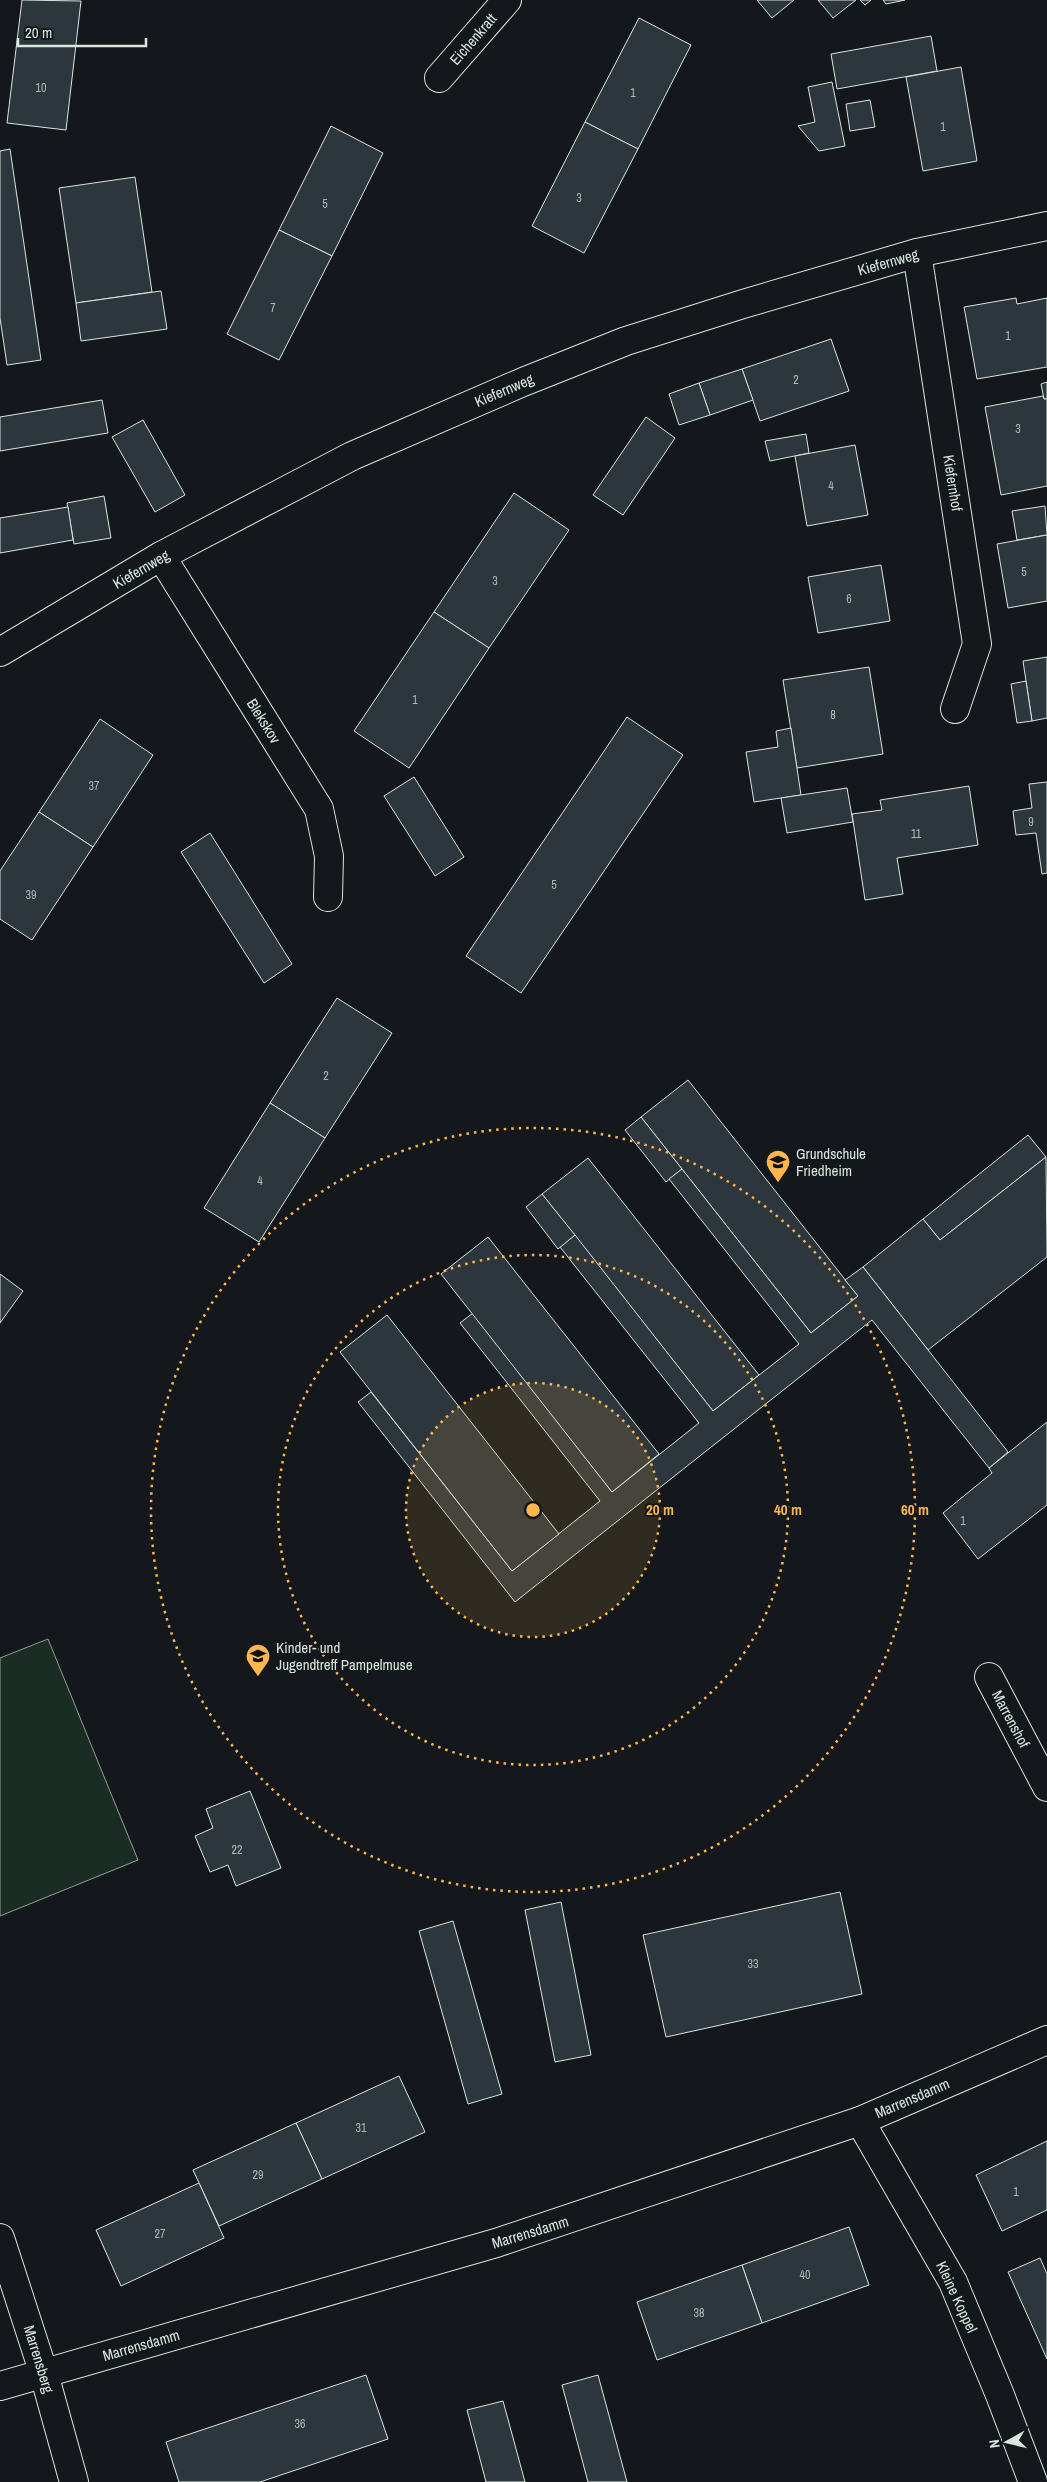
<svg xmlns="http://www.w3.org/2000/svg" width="1047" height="2482" viewBox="0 0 1047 2482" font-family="'Archivo Narrow',sans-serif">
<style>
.green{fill:#1a2d24;stroke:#939e99}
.building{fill:#2c363c;stroke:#d8e6dc}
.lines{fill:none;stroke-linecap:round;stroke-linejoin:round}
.minor-casing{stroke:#d8e6dc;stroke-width:30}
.minor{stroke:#14181c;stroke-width:28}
.ring{fill:none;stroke:#ffb74d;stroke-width:2.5;stroke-dasharray:2.5 5}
.labels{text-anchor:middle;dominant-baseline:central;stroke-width:4;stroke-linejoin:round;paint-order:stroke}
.number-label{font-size:12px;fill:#adbab4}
.street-label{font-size:15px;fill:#d8e6dc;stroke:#14181c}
.poi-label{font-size:15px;fill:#d8e6dc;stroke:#14181c;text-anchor:start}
.centre{fill:#ffb74d;stroke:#14181c;stroke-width:2.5}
.ring-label{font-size:15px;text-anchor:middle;font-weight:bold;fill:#ffb74d;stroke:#14181c;stroke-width:4;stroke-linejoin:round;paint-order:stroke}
</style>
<rect width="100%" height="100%" fill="#14181c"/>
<path class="green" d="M48,1639L138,1860L0,1916V1658Z"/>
<g class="building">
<path d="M22,0L81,1L66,130L7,123Z"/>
<path d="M757,0H794L772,18Z"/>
<path d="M818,0H856L833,18Z"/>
<path d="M860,0H871L865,5Z"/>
<path d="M883,0H905L886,4Z"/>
<path d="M639,18L691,45L638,149L585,122Z"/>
<path d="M931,36L937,71L837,89L831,54Z"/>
<path d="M961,67L977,161L923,171L906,77Z"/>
<path d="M832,82L845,146L819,151L798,126L815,122L808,87Z"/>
<path d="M870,100L875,127L850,131L846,104Z"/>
<path d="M585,122L638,149L584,253L532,226Z"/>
<path d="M331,126L383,153L332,256L279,230Z"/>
<path d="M10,149L41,360L7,365L0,318V151Z"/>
<path d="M135,177L152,292L76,303L59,188Z"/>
<path d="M279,230L332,256L279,360L227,334Z"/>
<path d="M161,291L167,329L81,341L76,303Z"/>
<path d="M1016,298L1017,304L1047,298V367L977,379L964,307Z"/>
<path d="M831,339L849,391L760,421L742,369Z"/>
<path d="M742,369L753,400L710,415L699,383Z"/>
<path d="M1047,382V399H1044L1041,384Z"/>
<path d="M699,383L710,415L679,425L669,394Z"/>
<path d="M1043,396L1044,399H1047V486L1001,495L985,407Z"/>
<path d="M102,400L108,433L0,451V417Z"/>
<path d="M646,417L675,438L623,515L593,495Z"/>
<path d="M143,420L185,495L155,512L112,437Z"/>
<path d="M806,434L809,453L770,461L765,441Z"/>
<path d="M855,445L868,515L807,526L795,456Z"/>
<path d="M514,493L569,530L489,648L434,612Z"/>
<path d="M104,496L111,538L74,544L67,503Z"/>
<path d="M1045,506L1047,535L1017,540L1012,511Z"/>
<path d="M68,507L73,540L0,553V518Z"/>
<path d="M1047,535V601L1008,608L997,544Z"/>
<path d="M881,565L890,621L818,633L808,577Z"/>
<path d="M434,612L489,648L409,768L354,731Z"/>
<path d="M1047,657V718L1032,721L1023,661Z"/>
<path d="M869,667L883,754L797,768L783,680Z"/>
<path d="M1026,681L1032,721L1017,723L1011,684Z"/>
<path d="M627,717L683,755L521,993L466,956Z"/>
<path d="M100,719L153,755L93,847L39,812Z"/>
<path d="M791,728L801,795L754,802L746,752L778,747L776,731Z"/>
<path d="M414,777L464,857L435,876L384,796Z"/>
<path d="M1047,782V873L1042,874L1036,833L1016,835L1013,811L1032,808L1029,784Z"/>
<path d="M969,786L978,845L897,858L903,894L865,900L852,814L882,810L880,800Z"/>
<path d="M847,788L853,822L787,833L781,798Z"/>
<path d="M39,812L93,847L32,940L0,919V871Z"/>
<path d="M210,833L292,964L264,983L181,852Z"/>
<path d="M337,998L392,1033L325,1138L270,1103Z"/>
<path d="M688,1080L858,1296L811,1333L641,1117Z"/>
<path d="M270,1103L325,1138L259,1242L204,1208Z"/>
<path d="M641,1117L682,1169L666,1182L625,1130Z"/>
<path d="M1028,1135L1046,1157L940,1240L923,1219Z"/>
<path d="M1046,1157L1047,1257L928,1350L863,1267L923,1219L940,1240Z"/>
<path d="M588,1158L759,1375L713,1411L542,1194Z"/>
<path d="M682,1169L811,1333L858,1296L845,1280L863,1267L1008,1452L989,1468L872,1320L515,1602L358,1402L371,1392L512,1571L600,1501L460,1323L473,1313L612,1492L699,1423L560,1247L575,1235L713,1411L799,1344L669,1179Z"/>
<path d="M542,1194L575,1235L558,1249L526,1207Z"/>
<path d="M488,1237L659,1454L612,1492L441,1274Z"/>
<path d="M0,1274L23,1291L0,1323Z"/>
<path d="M387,1315L559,1534L512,1571L340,1352Z"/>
<path d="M1047,1422V1505L978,1559L943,1513L992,1473L989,1468Z"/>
<path d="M250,1791L281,1868L236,1886L228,1865L210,1872L195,1836L213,1828L206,1809Z"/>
<path d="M840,1892L862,1994L666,2037L643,1935Z"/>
<path d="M561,1902L591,2055L555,2062L525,1910Z"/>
<path d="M453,1921L502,2094L468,2104L419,1931Z"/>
<path d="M399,2076L425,2132L322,2179L296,2123Z"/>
<path d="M296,2123L322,2179L219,2226L193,2170Z"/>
<path d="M1047,2141V2210L1002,2231L976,2175Z"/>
<path d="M199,2183L224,2238L121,2286L96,2230Z"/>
<path d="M849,2227L869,2285L762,2323L742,2265Z"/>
<path d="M1040,2258L1047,2274V2359L1008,2272Z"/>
<path d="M742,2265L762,2323L657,2360L637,2302Z"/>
<path d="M366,2375L388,2439L260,2482H179L166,2442Z"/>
<path d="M598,2375L627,2482H588L562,2385Z"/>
<path d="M503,2401L525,2482H486L467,2410Z"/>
</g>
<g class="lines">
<defs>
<g id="minor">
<path d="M439,78L507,0"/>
<path d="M917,253L977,644L955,709"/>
<path d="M161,556L319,809L329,856L328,897"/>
<path d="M0,652L161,556L352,456L523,382L626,341L743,304L917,253L1047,226"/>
<path d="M989,1677L1047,1787"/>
<path d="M860,2121L953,2282L1000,2395L1033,2482"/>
<path d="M0,2238L44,2374L74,2482"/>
<path d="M0,2386L496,2243L860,2121L1047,2040"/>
</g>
</defs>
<use href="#minor" class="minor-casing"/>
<use href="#minor" class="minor"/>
</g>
<circle cx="533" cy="1510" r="127" fill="#ffb74d" fill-opacity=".12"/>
<g class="ring">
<circle cx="533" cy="1510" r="127"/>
<circle cx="533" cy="1510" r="255"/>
<circle cx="533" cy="1510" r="382"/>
</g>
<defs>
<symbol id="school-pin" viewBox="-11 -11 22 30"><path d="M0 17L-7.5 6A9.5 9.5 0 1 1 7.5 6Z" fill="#ffb74d" stroke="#14181c"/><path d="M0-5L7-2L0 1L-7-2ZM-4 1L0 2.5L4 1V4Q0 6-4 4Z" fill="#111"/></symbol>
</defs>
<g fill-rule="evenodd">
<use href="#school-pin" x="764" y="1148" width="28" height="38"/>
<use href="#school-pin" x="244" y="1642" width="28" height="38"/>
</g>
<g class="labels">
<g class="number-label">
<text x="41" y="88">10</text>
<text x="633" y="93">1</text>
<text x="943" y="127">1</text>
<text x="579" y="198">3</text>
<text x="325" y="204">5</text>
<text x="273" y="308">7</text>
<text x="1008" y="336">1</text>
<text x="796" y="380">2</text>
<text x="1018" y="429">3</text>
<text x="831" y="486">4</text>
<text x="1024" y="572">5</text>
<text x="495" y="581">3</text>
<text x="849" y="599">6</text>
<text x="415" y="700">1</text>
<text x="833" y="715">8</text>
<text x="94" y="786">37</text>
<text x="1031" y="822">9</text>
<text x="916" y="834">11</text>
<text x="554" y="885">5</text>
<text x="31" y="895">39</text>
<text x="326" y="1076">2</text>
<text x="260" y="1181">4</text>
<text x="963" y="1521">1</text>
<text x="237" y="1850">22</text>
<text x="753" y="1964">33</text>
<text x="361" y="2128">31</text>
<text x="258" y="2175">29</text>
<text x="1016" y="2192">1</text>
<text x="160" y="2234">27</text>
<text x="805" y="2275">40</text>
<text x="699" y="2313">38</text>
<text x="300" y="2424">36</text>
</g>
<g class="street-label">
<text transform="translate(473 39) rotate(-49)">Eichenkratt</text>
<text transform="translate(888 262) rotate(-16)">Kiefernweg</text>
<text transform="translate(504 390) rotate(-23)">Kiefernweg</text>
<text transform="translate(953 483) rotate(81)">Kiefernhof</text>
<text transform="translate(141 569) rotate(-30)">Kiefernweg</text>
<text transform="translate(264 721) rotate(58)">Blekskov</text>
<text transform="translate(1011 1719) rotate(62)">Marrenshof</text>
<text transform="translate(912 2098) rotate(-23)">Marrensdamm</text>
<text transform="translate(530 2232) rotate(-17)">Marrensdamm</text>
<text transform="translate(957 2297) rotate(65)">Kleine Koppel</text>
<text transform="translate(141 2345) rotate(-16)">Marrensdamm</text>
<text transform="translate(39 2359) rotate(73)">Marrensberg</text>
</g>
<g class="poi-label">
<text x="796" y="1153">Grundschule<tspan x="796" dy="17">Friedheim</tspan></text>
<text x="276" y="1647">Kinder- und<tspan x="276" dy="17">Jugendtreff Pampelmuse</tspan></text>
</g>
</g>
<circle cx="533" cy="1510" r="8" class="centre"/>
<g class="ring-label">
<text x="660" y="1515">20 m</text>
<text x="788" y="1515">40 m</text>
<text x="915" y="1515">60 m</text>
</g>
<g transform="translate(1007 2442) rotate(262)" stroke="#14181c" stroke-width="4" paint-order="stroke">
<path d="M0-4L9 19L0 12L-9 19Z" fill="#d8e6dc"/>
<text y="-8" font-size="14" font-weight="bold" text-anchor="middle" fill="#d8e6dc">N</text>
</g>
<path d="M18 38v8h128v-8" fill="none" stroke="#d8e6dc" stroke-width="2.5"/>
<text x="25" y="38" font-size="15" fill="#d8e6dc" stroke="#14181c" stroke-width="4" paint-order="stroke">20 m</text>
</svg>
